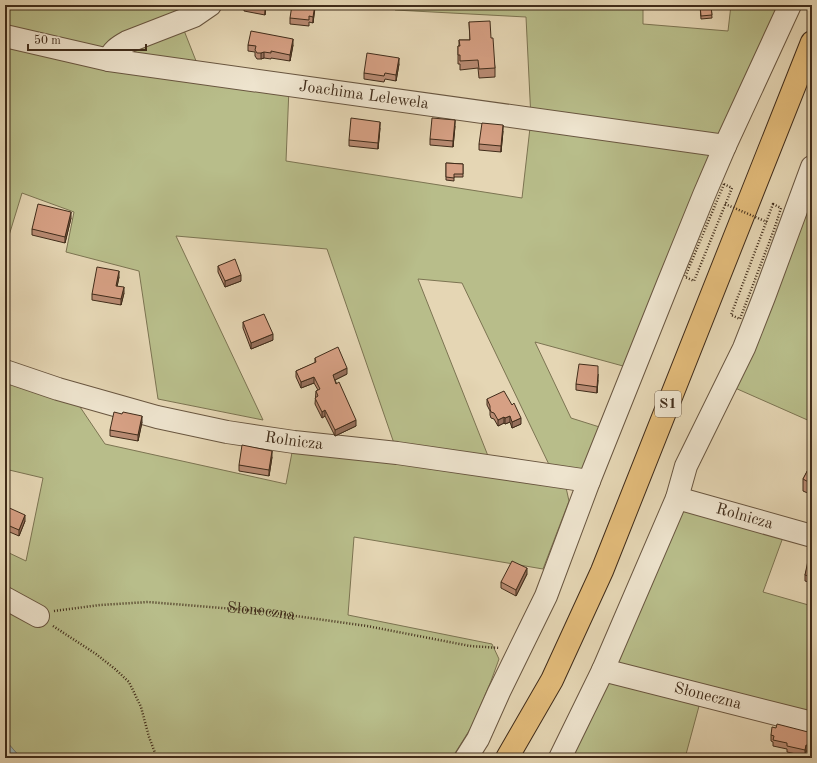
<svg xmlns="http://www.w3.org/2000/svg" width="817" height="763" viewBox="0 0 817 763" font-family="'Old Standard TT',serif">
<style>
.green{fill:#b8bd8a;stroke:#7c7452;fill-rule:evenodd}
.water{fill:#9cb6b9;stroke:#777f79}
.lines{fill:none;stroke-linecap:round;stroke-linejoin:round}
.minor-casing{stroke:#695640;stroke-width:24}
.highway-casing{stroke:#402c1a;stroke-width:24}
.path{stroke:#402c1a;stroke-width:2.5;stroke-dasharray:1 2;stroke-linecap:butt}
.minor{stroke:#eee4ce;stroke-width:22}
.highway{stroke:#e2bb7a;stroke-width:22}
.path-bridge{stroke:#402c1a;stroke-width:2.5;stroke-dasharray:1 2;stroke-linecap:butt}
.wall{fill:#b88a72;stroke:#402c1a}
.shaded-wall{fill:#96705c;stroke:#402c1a}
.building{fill:#d6a084;stroke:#402c1a}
.labels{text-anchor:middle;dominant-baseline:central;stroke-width:3.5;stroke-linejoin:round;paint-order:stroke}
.shield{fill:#eee4ce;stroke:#746350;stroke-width:1}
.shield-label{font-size:15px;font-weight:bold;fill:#402c1a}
.street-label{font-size:16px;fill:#402c1a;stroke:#eee4ce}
</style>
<rect width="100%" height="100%" fill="#e5d6b4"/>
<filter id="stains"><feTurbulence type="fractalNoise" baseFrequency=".005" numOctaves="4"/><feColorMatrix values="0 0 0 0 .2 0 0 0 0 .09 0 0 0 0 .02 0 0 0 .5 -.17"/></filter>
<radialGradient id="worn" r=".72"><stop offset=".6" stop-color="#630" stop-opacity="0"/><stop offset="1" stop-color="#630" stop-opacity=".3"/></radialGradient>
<g class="green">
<path d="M5,5H174L198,66L289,88L286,161L522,198L531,119L526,17L395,10V5H643V24L728,31L731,5H790L634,369L535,342L571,418L609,430L589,481L565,483L569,501L543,569L354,537L348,615L492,644L499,659L491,681L472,726L452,758H21L5,740V551L26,561L43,478L5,469V376L74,398L105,444L286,484L294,442L397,452L327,249L176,236L263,420L158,399L139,271L66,252L74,212L22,193L7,242H5V30H8L5,25ZM418,279L462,283L554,475L492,466Z"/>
<path d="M812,188V422L726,384Z"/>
<path d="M677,498L786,529L763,592L812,606V723L702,695L685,758H560Z"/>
</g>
<path class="water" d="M5,740L21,758H5Z"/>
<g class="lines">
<defs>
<g id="minor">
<path id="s2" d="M5,36L109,60L725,146"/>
<path d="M109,60C112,51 118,47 127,42L194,16L210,5"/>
<path id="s3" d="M5,371L58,389L157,417L227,432L294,442L397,453L589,481"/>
<path id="s4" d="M677,498L812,536"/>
<path d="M5,598L38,616"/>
<path id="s5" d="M603,670L812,723"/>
<path d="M466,758L478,739L499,692L546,596L589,481L667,286L704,195L725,146L790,5"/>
<path d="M560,758L603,670L677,498L686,466L744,348L764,297L812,167"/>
</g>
<path id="highway" d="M507,758L552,680L602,571L812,42"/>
</defs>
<use href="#minor" class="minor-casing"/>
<use href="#highway" class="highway-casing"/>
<g class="path">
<path d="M724,184L732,188L694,281L685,277Z"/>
<path d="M773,204L781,208L775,227L740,319L731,315Z"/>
<path id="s1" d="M54,611L100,605L148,602L260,611L367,626L470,646L500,648"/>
<path d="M53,626L96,654L115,669L129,682L141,707L149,737L157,758"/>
</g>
<use href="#minor" class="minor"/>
<use href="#highway" class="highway"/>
<path class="path-bridge" d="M725,204L767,222"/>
</g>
<g class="wall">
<path d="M244,5H266L265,15L244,11Z"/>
<path d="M315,5L313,23L309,22V26L290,24V18Z"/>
<path d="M700,5H711L712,18L701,19Z"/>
<path d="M469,22L491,38L495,68V77L479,78L478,68L460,70V64H458V46H459V40H470Z"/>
<path d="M248,45H293L290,61L271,58V59L264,58L261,59H257L255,56V52L248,51Z"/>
<path d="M399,64L396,81L385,79L384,82L364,79V73Z"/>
<path d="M455,126L453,147L430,145V139Z"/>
<path d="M380,128L378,149L349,146V140Z"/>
<path d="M503,131L501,152L479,150V144Z"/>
<path d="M446,163L463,164V177H454V181L446,180Z"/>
<path d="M71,218L65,243L32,235V229Z"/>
<path d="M218,266L241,281L225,287L218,272Z"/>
<path d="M119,277L117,286L124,293L121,305L92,300V294Z"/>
<path d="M243,322L273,340L251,349L243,328Z"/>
<path d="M315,358L347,374L335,380L356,426L335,436L325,416L322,418L315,404L316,391L318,390L314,383L301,388L296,377V371L315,363Z"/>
<path d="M598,380L597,393L576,390V384Z"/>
<path d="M487,399L521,424L512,428L510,422L505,424L504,423L498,426L494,419L491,418L490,415V411L487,405Z"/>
<path d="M142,422L138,441L110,436V430Z"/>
<path d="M272,457L269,476L239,471V465Z"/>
<path d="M812,462V495L803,491V479Z"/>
<path d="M5,506L25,521L19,536L5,530Z"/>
<path d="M812,551V583L805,581V575Z"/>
<path d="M527,574L516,596L501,588V582Z"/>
<path d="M776,728L812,733V752L806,751L805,756L787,752V749L773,746V742L771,741V735Z"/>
</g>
<g class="shaded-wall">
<path d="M265,5H266L265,15Z"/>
<path d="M315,5V8L313,23V17Z"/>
<path d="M293,39V45L290,61V55Z"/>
<path d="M264,52V58L261,59V53Z"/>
<path d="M399,58V64L396,81V75Z"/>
<path d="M455,120V126L453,147V141Z"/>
<path d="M380,122V128L378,149V143Z"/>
<path d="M503,125V131L501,152V146Z"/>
<path d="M71,212V218L65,243V237Z"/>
<path d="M119,271V277L116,292V286Z"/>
<path d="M241,275V281L225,287V281Z"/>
<path d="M124,287V293L121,305V299Z"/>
<path d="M273,334V340L251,349V343Z"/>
<path d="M347,368V374L333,381V375Z"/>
<path d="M598,374V380L597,393V387Z"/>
<path d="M314,377V383L301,388V382Z"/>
<path d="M325,410V416L322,418V412Z"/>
<path d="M142,416V422L138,441V435Z"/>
<path d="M510,416V422L505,424V418Z"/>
<path d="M504,417V423L498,426V420Z"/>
<path d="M521,418V424L512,428V422Z"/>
<path d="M356,420V426L335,436V430Z"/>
<path d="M272,451V457L269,476V470Z"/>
<path d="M25,515V521L19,536V530Z"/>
<path d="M527,568V574L516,596V590Z"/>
<path d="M806,745V751L805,756V750Z"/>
</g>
<g class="building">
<path d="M244,5H265V9Z"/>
<path d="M292,5H315L313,17L309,16V20L290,18Z"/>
<path d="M700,5H711L712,15L701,16Z"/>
<path d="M490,21L491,38H493L495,68L479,69L478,60L460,61V55H458V46H460L459,40H470L469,22Z"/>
<path d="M251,31L293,39L290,55L271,51V53L264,52L261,53H257L255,50L256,46L248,45Z"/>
<path d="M367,53L399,58L396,75L385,73L384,76L364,73Z"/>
<path d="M351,118L380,122L378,143L349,140Z"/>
<path d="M432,118L455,120L453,141L430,139Z"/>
<path d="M482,123L503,125L501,146L479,144Z"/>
<path d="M446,163L463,164V174H454V178L446,177Z"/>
<path d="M38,204L71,212L65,237L32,229Z"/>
<path d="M235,259L241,275L225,281L218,266Z"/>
<path d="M97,267L119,271L116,286L124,287L121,299L92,294Z"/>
<path d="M264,314L273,334L251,343L243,322Z"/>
<path d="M338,347L347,368L333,375L336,384L339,382L356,420L335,430L325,410L322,412L315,398L318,396L316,391L320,389L314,377L301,382L296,371L316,362L315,358Z"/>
<path d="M579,364L598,366V374L597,387L576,384Z"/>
<path d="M504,391L512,405L514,403L521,418L512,422L510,416L505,418L504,417L498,420L494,413L491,412L490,409V406L487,399Z"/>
<path d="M114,412L122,414L123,412L142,416L138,435L110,430Z"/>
<path d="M242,445L272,451L269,470L239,465Z"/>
<path d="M812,462V484L803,479Z"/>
<path d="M5,506L25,515L19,530L5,524Z"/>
<path d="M810,551H812V577L805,575Z"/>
<path d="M512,561L527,568L516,590L501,582Z"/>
<path d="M777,724L812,733V746L806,745L805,750L787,746V743L773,740L774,736L771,735L772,727L776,728Z"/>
</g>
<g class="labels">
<rect class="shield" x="655" y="391" width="26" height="26" rx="3"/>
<g class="shield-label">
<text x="668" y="404">S1</text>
</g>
<g class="street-label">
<text stroke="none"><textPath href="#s2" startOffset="364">Joachima Lelewela</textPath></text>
<text stroke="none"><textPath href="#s3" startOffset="298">Rolnicza</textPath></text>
<text stroke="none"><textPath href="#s4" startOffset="70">Rolnicza</textPath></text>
<text stroke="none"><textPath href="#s1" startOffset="208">Słoneczna</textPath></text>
<text stroke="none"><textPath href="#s5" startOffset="108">Słoneczna</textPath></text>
</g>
</g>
<rect width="817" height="763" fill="none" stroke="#e5d6b4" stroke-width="20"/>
<rect x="6" y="6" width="805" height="751" fill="none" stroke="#402c1a" stroke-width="2"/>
<rect x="10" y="10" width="797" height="743" fill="none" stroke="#402c1a"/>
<path d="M28 44v6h118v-6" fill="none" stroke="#402c1a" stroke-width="2"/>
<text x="34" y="44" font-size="12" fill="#402c1a" stroke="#eee4ce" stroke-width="3" paint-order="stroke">50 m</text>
<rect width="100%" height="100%" filter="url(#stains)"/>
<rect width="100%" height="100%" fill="url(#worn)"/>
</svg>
